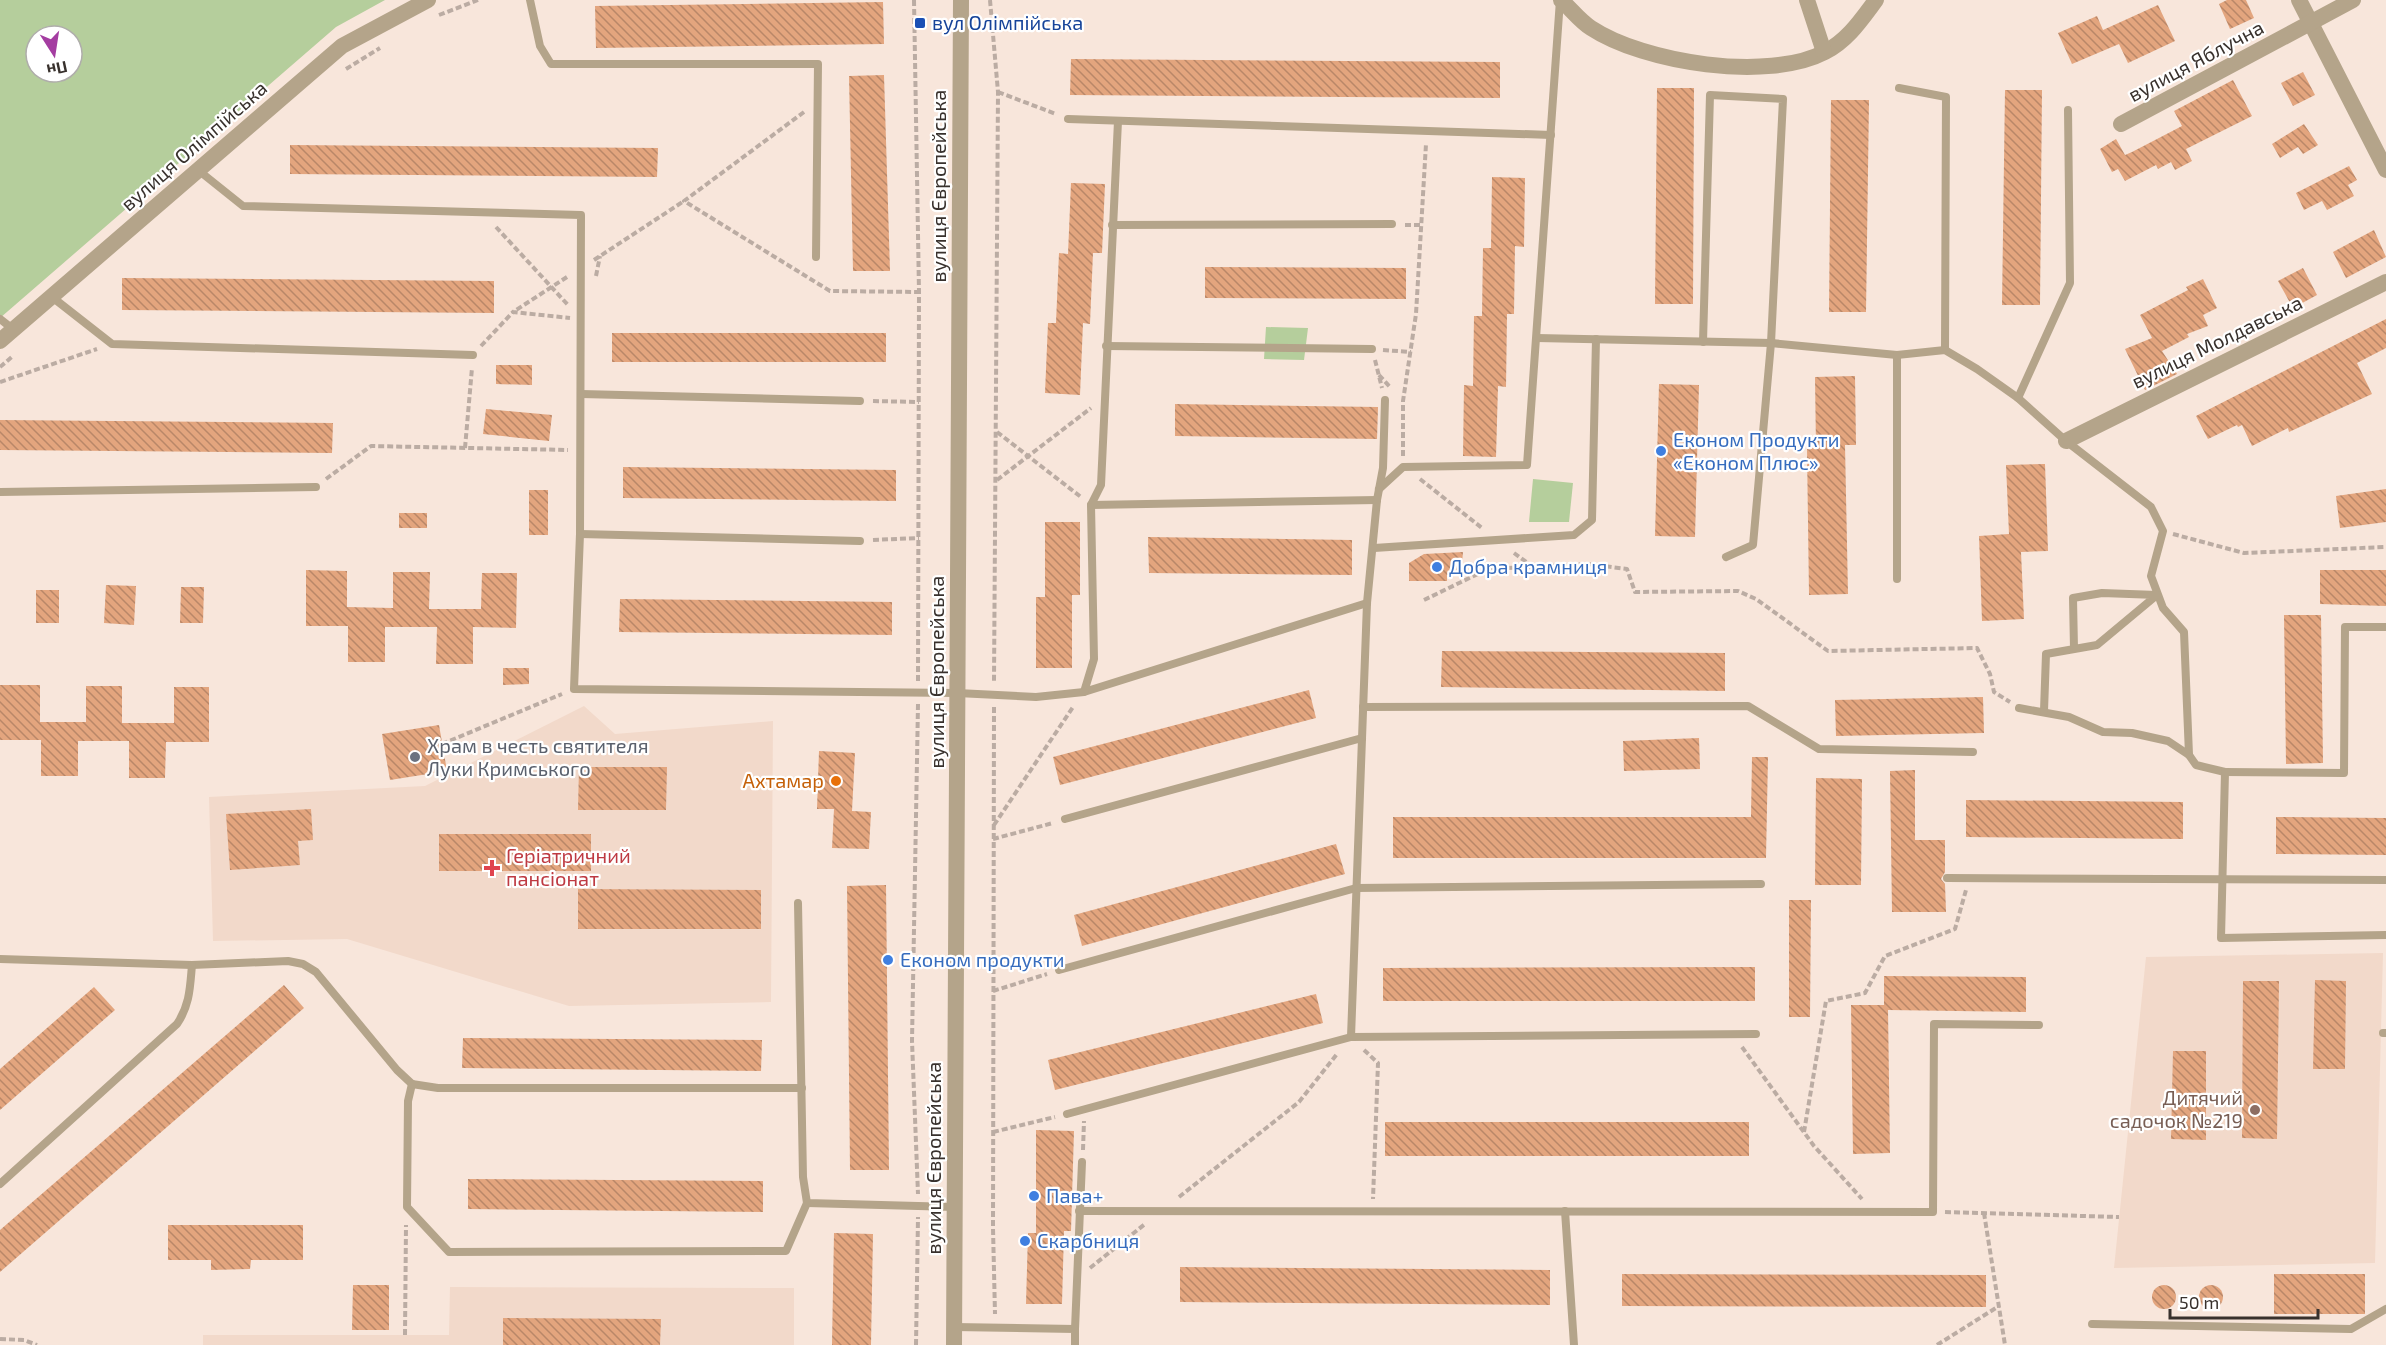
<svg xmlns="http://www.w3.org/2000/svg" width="2386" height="1345" viewBox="0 0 2386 1345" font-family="'Exo 2',sans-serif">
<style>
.built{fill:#f2d9ca}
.green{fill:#b5ce9c;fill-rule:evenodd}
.building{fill:url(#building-back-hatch)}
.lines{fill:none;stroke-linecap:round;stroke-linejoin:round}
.path{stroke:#bbaca3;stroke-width:4;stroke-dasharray:6 3;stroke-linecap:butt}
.service{stroke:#b4a48a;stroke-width:8}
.minor{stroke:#b4a48a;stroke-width:16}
.transit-dot{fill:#1a4fb4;stroke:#fff;stroke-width:2}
.shop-dot{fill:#3f7fe0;stroke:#fff;stroke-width:2}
.worship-dot{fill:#6b7280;stroke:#fff;stroke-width:2}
.food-dot{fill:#e8710a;stroke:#fff;stroke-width:2}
.health-dot{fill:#e0444e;stroke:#fff;stroke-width:2}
.education-dot{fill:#8d6e63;stroke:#fff;stroke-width:2}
.labels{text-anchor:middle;stroke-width:4.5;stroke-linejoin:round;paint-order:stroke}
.transit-label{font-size:20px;fill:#164399;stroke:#fff;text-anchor:start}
.street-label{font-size:20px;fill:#38312d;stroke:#fff}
.shop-label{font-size:20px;fill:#366cbe;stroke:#fff;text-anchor:start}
.worship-label{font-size:20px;fill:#5b616d;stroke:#fff;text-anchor:start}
.food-label{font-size:20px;fill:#c56008;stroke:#fff;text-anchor:end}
.health-label{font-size:20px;fill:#be3a42;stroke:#fff;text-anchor:start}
.education-label{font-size:20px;fill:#785e54;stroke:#fff;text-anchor:end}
</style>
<defs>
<pattern id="building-back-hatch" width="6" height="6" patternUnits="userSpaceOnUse" patternTransform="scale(1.5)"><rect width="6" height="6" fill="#e3a57e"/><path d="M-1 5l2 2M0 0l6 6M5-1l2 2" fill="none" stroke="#b98768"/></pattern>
</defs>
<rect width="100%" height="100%" fill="#f8e6db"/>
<g class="built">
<path d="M 584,706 L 615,734 L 773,721 L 771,1002 L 569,1006 L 347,939 L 213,941 L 209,797 L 425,786 Z"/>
<path d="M 2383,953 L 2375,1263 L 2114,1268 L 2146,957 Z"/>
<path d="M 450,1287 L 794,1288 L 794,1345 L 203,1345 L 203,1335 L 449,1335 Z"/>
</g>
<g class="green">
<path d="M 0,0 L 385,0 L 336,27 L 0,318 ZM 36,36 L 72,36 L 72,72 L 36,72 Z"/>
<path d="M 1266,327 L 1308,328 L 1304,360 L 1264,359 Z"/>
<path d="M 1533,479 L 1573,483 L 1569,522 L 1529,522 Z"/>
</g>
<g class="building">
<path d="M 2227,0 L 2246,0 L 2254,18 L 2230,29 L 2219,4 Z"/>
<path d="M 883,2 L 884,44 L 596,48 L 595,6 Z"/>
<path d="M 2158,5 L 2175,41 L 2128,63 L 2119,44 L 2072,64 L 2058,33 L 2097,16 L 2103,30 Z"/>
<path d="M 1071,59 L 1500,62 L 1500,98 L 1070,95 Z"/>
<path d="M 2303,72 L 2315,95 L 2293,106 L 2281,83 Z"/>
<path d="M 884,75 L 890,271 L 853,271 L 849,76 Z"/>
<path d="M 2233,80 L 2252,116 L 2186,149 L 2192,161 L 2175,170 L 2171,162 L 2158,169 L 2156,165 L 2125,181 L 2118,169 L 2112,172 L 2100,149 L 2116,139 L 2125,155 L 2132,152 L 2182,126 L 2174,111 Z"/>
<path d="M 1657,88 L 1694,88 L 1693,304 L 1655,304 Z"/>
<path d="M 2005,90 L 2042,90 L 2040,305 L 2002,305 Z"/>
<path d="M 1831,100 L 1869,100 L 1866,312 L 1829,312 Z"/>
<path d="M 2304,124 L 2318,145 L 2303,154 L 2298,147 L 2280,158 L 2272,144 Z"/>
<path d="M 290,145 L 658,148 L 657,177 L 290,174 Z"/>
<path d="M 2349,166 L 2357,180 L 2348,185 L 2354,196 L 2327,210 L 2322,201 L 2304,210 L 2296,193 Z"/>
<path d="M 1492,177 L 1525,178 L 1524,247 L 1515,246 L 1514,314 L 1507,314 L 1506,387 L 1498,386 L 1496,457 L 1463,456 L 1464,385 L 1473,386 L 1474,316 L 1482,316 L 1483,248 L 1491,248 Z"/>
<path d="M 1071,183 L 1105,184 L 1102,253 L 1093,253 L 1090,324 L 1083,323 L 1080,395 L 1045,393 L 1048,323 L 1056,323 L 1059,253 L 1068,254 Z"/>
<path d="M 2374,230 L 2386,257 L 2346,278 L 2333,252 Z"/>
<path d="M 1205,267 L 1406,268 L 1406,299 L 1205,298 Z"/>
<path d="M 2303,268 L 2317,295 L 2293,308 L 2278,281 Z"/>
<path d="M 122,278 L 494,281 L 494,313 L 122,310 Z"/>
<path d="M 2203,279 L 2217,308 L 2203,315 L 2208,326 L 2187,334 L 2189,337 L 2162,351 L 2177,374 L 2145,390 L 2125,349 L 2152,338 L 2140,315 L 2188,290 L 2186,287 Z"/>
<path d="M 2386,319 L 2386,348 L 2357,363 L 2372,394 L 2289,432 L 2288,428 L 2252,446 L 2242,425 L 2238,427 L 2237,425 L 2208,439 L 2196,416 Z"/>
<rect x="612" y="333" width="274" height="29"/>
<path d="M 496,365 L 532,365 L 532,385 L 496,384 Z"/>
<path d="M 1855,376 L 1856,445 L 1845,445 L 1848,594 L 1809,595 L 1807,448 L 1816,448 L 1815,377 Z"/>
<path d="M 1659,384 L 1699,385 L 1695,537 L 1655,536 Z"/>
<path d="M 1175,404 L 1378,407 L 1377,439 L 1175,436 Z"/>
<path d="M 486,409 L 552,415 L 549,441 L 483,434 Z"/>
<path d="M 0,420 L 333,423 L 332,453 L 0,450 Z"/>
<path d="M 2045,464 L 2048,551 L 2021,552 L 2024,619 L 1982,621 L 1979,536 L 2009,534 L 2006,465 Z"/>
<path d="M 623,467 L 896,470 L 896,501 L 623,498 Z"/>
<path d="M 2386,489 L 2386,522 L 2340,528 L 2336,496 Z"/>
<rect x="529" y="490" width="19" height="45"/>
<rect x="399" y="513" width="28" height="15"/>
<path d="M 1045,522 L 1080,522 L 1080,595 L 1072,595 L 1072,668 L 1036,668 L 1036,597 L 1045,597 Z"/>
<path d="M 1148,537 L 1352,540 L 1352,575 L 1149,573 Z"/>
<path d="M 1463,552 L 1461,575 L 1447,575 L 1447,581 L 1409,581 L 1409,563 L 1424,554 Z"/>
<path d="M 306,570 L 347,571 L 347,607 L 393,608 L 393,572 L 430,572 L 429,609 L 481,609 L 482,573 L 517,573 L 516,628 L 473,627 L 473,664 L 436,664 L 437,627 L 385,627 L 385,662 L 348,662 L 348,626 L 306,626 Z"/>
<path d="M 2320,570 L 2386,570 L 2386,606 L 2320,604 Z"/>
<path d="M 106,585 L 136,586 L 134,625 L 104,623 Z"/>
<path d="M 181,587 L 204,587 L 203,623 L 180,623 Z"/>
<rect x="36" y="590" width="23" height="33"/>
<path d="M 620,599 L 892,602 L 892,635 L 619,632 Z"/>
<path d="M 2284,615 L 2321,615 L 2323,763 L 2286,764 Z"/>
<path d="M 1442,651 L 1725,653 L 1725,691 L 1441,687 Z"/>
<path d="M 503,668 L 529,668 L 529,684 L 503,685 Z"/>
<path d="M 0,685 L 40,685 L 40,722 L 86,722 L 86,686 L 122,686 L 122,723 L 174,723 L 174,687 L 209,687 L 209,742 L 166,742 L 165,778 L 129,778 L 129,741 L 78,741 L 78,776 L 41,776 L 41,740 L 0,740 Z"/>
<path d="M 1309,690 L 1316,718 L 1060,785 L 1053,757 Z"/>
<path d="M 1983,697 L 1984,733 L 1836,736 L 1835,700 Z"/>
<path d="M 439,725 L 447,771 L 390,780 L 382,734 Z"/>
<path d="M 1699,738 L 1700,769 L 1624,771 L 1623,741 Z"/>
<path d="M 819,751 L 855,753 L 852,811 L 871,812 L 869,849 L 832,848 L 834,809 L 817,809 Z"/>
<path d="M 1752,757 L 1768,757 L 1766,858 L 1393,858 L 1393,817 L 1751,817 Z"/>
<path d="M 579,767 L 667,767 L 666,810 L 578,810 Z"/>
<path d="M 1915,770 L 1915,840 L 1945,840 L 1945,872 L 1941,879 L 1945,884 L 1946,912 L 1892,912 L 1890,771 Z"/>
<path d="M 1816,778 L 1862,779 L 1861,885 L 1815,885 Z"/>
<path d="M 1966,800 L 2183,802 L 2183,839 L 1966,837 Z"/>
<path d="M 311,809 L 313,840 L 298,841 L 300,865 L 230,870 L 226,814 Z"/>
<path d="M 2276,817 L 2386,818 L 2386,855 L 2276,854 Z"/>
<rect x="439" y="834" width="152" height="37"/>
<path d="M 1336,844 L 1345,874 L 1082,946 L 1074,915 Z"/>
<path d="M 886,885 L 889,1170 L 850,1170 L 847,886 Z"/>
<path d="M 578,889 L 761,890 L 761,929 L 578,929 Z"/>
<path d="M 1789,900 L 1811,900 L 1810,1017 L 1789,1017 Z"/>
<path d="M 1755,967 L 1755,1001 L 1383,1001 L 1383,968 Z"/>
<path d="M 1884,976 L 2026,977 L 2026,1012 L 1888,1010 L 1890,1153 L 1853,1154 L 1851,1005 L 1884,1005 Z"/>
<path d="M 2315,980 L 2346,981 L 2345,1069 L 2313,1069 Z"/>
<path d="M 2243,981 L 2279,981 L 2277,1139 L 2242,1138 Z"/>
<path d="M 284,985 L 304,1008 L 0,1272 L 0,1230 Z"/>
<path d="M 94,987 L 115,1010 L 0,1110 L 0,1069 Z"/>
<path d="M 1316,994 L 1323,1023 L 1055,1090 L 1048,1060 Z"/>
<path d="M 463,1038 L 762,1040 L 761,1071 L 462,1068 Z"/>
<path d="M 2173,1051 L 2206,1051 L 2206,1140 L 2171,1139 Z"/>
<rect x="1385" y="1122" width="364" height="34"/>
<path d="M 1036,1130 L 1074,1131 L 1071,1231 L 1064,1231 L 1062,1304 L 1026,1304 L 1028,1233 L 1036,1233 Z"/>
<path d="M 468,1179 L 763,1181 L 763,1212 L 468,1209 Z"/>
<path d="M 168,1225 L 303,1225 L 303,1260 L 251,1260 L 250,1269 L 211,1270 L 211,1260 L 168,1260 Z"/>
<path d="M 834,1233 L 873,1234 L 871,1345 L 832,1345 Z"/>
<path d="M 1180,1267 L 1550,1270 L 1550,1305 L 1180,1302 Z"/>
<path d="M 1622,1274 L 1986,1275 L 1986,1307 L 1622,1306 Z"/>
<rect x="2274" y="1274" width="91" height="40"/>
<circle cx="2211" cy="1297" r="12"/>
<circle cx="2164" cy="1297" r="12"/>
<path d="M 353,1285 L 389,1285 L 389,1330 L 352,1330 Z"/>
<path d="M 503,1318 L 661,1319 L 660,1345 L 503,1345 Z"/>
</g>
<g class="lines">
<g class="path">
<path d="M 914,0 L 919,292 L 918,681"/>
<path d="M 990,0 L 998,92 L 994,681"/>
<path d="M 439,15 L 478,0"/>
<path d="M 346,69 L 380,48"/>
<path d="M 998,92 L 1056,114"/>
<path d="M 804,112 L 684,201 L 830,291 L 919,292"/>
<path d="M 1405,225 L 1420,225"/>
<path d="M 496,227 L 568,305"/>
<path d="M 594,260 L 684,201"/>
<path d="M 596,276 L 600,256"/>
<path d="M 567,277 L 513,312 L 570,318"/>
<path d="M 481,346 L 513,312"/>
<path d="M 1383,350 L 1411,352"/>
<path d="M 1375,360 L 1382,388"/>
<path d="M 0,367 L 13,356"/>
<path d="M 1379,375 L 1390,387"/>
<path d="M 0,382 L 97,349"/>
<path d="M 873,401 L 919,402"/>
<path d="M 997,432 L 1081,497"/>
<path d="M 465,448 L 472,368"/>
<path d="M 1403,456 L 1403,401 L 1416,314 L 1426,144"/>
<path d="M 326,479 L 371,446 L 568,450"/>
<path d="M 1420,479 L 1482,528"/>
<path d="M 997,480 L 1091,408"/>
<path d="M 2173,534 L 2244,553 L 2386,547"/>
<path d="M 873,540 L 919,538"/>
<path d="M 1514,553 L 1532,566"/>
<path d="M 1424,600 L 1488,569 L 1587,564 L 1627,569 L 1635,592 L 1738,591 L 1756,599 L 1828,651 L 1977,648 L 1990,674 L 1994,692 L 2010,702"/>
<path d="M 918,704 L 912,1041 L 918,1194"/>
<path d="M 994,707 L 993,1228 L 995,1314"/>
<path d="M 442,744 L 562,694"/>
<path d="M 994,825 L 1073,707"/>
<path d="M 993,839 L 1053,823"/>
<path d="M 993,991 L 1047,974"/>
<path d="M 1742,1047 L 1814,1146 L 1862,1199"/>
<path d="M 1364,1050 L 1378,1063 L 1373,1199"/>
<path d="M 993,1132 L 1055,1117"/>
<path d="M 1804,1132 L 1826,1001 L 1865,993 L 1885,956 L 1955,929 L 1966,890"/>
<path d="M 1083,1150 L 1084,1121"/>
<path d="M 1179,1197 L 1299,1102 L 1337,1054"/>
<path d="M 1945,1212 L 2119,1217"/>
<path d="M 1984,1213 L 2005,1345"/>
<path d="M 1090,1268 L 1145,1224"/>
<path d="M 405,1335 L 406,1225"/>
<path d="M 0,1339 L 24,1340 L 37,1345"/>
<path d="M 916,1345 L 918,1217"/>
<path d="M 1937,1345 L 1999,1306"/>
</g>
<g class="service">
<path d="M 530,0 L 540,46 L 551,64 L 818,64 L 816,257"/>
<path d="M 1899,88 L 1946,97 L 1945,350"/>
<path d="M 1068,119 L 1551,135"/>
<path d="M 198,170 L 243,206 L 581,215 L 580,534 L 574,689 L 957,693 L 1036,697 L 1084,692 L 1367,603"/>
<path d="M 1112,225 L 1392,224"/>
<path d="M 52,297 L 112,344 L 473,355"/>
<path d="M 0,319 L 14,330"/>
<path d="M 1537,338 L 1771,343 L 1897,355 L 1945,350 L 1977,369 L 2018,398 L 2066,441 L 2151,507 L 2163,531 L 2151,576 L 2163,608 L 2184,632 L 2189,755 L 2196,765 L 2225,772 L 2221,938 L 2386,935"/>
<path d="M 1703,342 L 1710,95 L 1783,99 L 1771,343 L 1753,545 L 1726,557"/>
<path d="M 1106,346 L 1372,349"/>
<path d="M 1897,355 L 1897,579"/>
<path d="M 581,394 L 860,401"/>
<path d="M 2018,398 L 2070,283 L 2068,110"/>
<path d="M 1379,489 L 1403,467 L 1527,465 L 1560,0"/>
<path d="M 0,492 L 316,487"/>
<path d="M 1091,505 L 1377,500"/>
<path d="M 580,534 L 860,541"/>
<path d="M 1374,548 L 1574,535 L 1592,520 L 1596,339"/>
<path d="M 1084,692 L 1094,659 L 1091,505 L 1101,485 L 1118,121"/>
<path d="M 1363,707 L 1748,706 L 1819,749 L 1973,752"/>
<path d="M 2019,708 L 2069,717 L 2103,732 L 2132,733 L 2168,741 L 2189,755"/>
<path d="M 2044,711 L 2046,654 L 2097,645 L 2157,595 L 2102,593 L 2073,598 L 2074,649"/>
<path d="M 2225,772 L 2344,773 L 2345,627 L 2386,627"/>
<path d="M 1065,819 L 1362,738"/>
<path d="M 1947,878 L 2386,880"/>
<path d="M 798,903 L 803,1177 L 807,1203 L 955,1207"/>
<path d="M 0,959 L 192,965 L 288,961 L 303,964 L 316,972 L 397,1070 L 412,1084 L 438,1088 L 802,1088"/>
<path d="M 1059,970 L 1356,888 L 1761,884"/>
<path d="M 2383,1033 L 2386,1033"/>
<path d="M 1351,1037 L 1367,603 L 1377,500 L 1383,468 L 1385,400"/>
<path d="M 412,1084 L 408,1101 L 407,1207 L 449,1252 L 786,1251 L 807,1203"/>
<path d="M 1067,1114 L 1351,1037 L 1756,1034"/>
<path d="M 0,1184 L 177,1024 C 190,1005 190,987 192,965"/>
<path d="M 1079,1211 L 1933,1212 L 1934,1024 L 2039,1025"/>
<path d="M 1565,1211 L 1574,1345"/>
<path d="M 2092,1324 L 2351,1329 L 2386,1309"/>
<path d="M 954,1327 L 1075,1329 L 1075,1345"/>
<path d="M 1075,1329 L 1082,1162"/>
</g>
<g class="minor">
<path d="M 1561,0 C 1571,9 1580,21 1591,28 C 1644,63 1768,82 1825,52 C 1848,40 1861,20 1876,0"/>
<path d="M 1807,0 L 1824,52"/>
<path d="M 2299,0 L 2386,170"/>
<path d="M 2121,124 L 2353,0"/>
<path d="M 0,341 L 342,46 L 428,0"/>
<path d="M 2066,441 L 2386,282"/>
<path d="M 954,1345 L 961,0"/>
</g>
</g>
<rect class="transit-dot" x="914" y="17" width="12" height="12" rx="3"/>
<g class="shop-dot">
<circle cx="1661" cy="451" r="6"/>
<circle cx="1437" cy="567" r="6"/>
<circle cx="888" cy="960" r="6"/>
<circle cx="1034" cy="1196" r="6"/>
<circle cx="1025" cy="1241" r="6"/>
</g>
<circle class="worship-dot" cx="415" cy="757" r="6"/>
<circle class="food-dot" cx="836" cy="781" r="6"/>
<path class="health-dot" d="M489 859h6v6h6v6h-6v6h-6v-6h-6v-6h6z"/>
<circle class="education-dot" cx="2255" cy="1110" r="6"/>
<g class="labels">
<g class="transit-label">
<text x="932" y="30">вул Олімпійська</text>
</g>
<g class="street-label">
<text transform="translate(2196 61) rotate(-28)" y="7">вулиця Яблучна</text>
<text transform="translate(194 146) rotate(-41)" y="7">вулиця Олімпійська</text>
<text transform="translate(939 186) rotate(-90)" y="7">вулиця Європейська</text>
<text transform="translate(2217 342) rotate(-26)" y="7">вулиця Молдавська</text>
<text transform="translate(937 672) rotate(-90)" y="7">вулиця Європейська</text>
<text transform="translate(934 1158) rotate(-90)" y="7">вулиця Європейська</text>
</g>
<g class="shop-label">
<text x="1673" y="447">Економ Продукти<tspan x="1673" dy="23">«Економ Плюс»</tspan></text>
<text x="1449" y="574">Добра крамниця</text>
<text x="900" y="967">Економ продукти</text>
<text x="1046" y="1203">Пава+</text>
<text x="1037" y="1248">Скарбниця</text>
</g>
<g class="worship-label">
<text x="427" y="753">Храм в честь святителя<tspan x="427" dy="23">Луки Кримського</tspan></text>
</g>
<g class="food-label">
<text x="824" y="788">Ахтамар</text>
</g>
<g class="health-label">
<text x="506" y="863">Геріатричний<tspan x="506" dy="23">пансіонат</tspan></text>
</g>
<g class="education-label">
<text x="2243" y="1105">Дитячий<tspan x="2243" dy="23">садочок №219</tspan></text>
</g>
</g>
<g transform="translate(54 54) rotate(168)"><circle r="28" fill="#ffffff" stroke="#afadab" stroke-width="1.5"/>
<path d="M0-4.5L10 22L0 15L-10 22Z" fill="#a43da1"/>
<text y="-9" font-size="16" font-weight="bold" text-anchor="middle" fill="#38312d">Пн</text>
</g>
<path d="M2170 1309v9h148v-9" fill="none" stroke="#38312d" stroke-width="3"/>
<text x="2179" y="1309" font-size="18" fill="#38312d" stroke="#ffffff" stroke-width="4.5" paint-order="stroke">50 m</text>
</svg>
